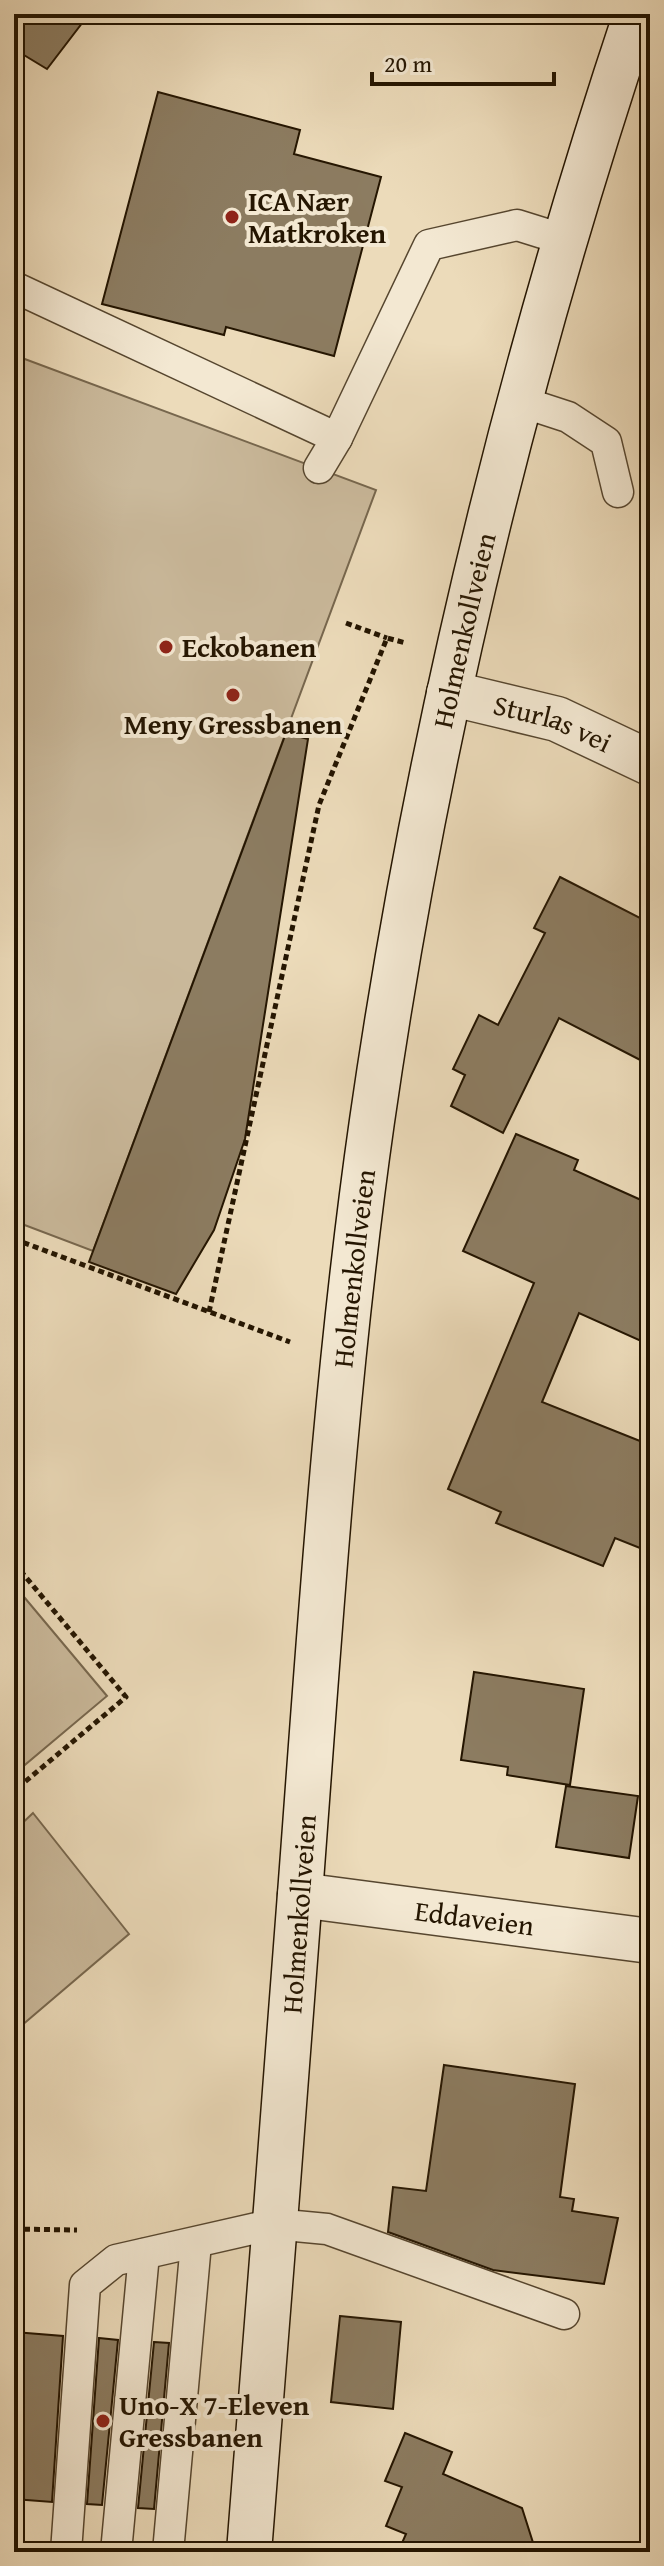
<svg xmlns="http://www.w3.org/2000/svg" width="664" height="2566" viewBox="0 0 664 2566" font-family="'Gentium Book Plus',serif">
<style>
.green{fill:#cab99b;stroke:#77674e;stroke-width:2}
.building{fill:#8c7c61;stroke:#241501;stroke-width:2}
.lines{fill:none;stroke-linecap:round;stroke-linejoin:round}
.service-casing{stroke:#56462f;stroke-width:33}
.minor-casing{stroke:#56462f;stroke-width:47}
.secondary-casing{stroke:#241501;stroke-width:47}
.path{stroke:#241501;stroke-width:5;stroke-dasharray:6 4;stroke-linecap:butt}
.service{stroke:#f3e8d2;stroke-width:30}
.minor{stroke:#f3e8d2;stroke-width:44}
.secondary{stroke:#f3e8d2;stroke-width:44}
.poi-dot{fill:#8f2418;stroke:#f3e8d2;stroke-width:3}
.labels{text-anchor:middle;stroke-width:8;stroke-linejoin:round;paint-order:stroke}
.poi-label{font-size:28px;font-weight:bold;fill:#241501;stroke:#f3e8d2;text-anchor:start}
.street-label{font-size:28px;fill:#241501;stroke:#f3e8d2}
</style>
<rect width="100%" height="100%" fill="#ecdbba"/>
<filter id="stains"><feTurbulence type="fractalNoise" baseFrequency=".0025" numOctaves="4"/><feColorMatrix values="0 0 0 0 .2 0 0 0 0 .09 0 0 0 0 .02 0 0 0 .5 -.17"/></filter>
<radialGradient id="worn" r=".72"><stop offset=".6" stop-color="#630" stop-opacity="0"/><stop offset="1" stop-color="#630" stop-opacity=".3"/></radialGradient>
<g class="green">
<path d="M 14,355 L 376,490 L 93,1251 L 14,1221 Z"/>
<path d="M 14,1585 L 107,1696 L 14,1774 Z"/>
<path d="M 33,1813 L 129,1934 L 14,2032 L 14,1831 Z"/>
</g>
<g class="building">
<path d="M 14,14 L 89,14 L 47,69 L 14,49 Z"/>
<path d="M 158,92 L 300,130 L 294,154 L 381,177 L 334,356 L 226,327 L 224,335 L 102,304 Z"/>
<path d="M 286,733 L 308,739 L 245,1139 L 214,1230 L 176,1294 L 89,1262 Z"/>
<path d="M 560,877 L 650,923 L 650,1065 L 559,1018 L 503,1133 L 451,1106 L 465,1075 L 453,1069 L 479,1015 L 498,1025 L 545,933 L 534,928 Z"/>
<path d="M 516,1134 L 578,1160 L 574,1170 L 650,1204 L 650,1345 L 579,1313 L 542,1402 L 650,1445 L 650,1552 L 615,1538 L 603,1566 L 496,1523 L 501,1512 L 448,1489 L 534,1283 L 463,1251 Z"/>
<path d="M 474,1672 L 584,1689 L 570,1785 L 507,1775 L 508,1767 L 461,1760 Z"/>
<path d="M 566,1786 L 638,1796 L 629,1858 L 556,1847 Z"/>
<path d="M 444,2065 L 575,2084 L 560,2197 L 574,2199 L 572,2211 L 618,2218 L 604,2284 L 493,2270 L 388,2232 L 393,2187 L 426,2191 Z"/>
<path d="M 340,2316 L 401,2322 L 393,2409 L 331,2402 Z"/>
<path d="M 14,2332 L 63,2336 L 52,2502 L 14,2499 Z"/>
<path d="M 99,2338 L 118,2340 L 102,2505 L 87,2504 Z"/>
<path d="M 154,2342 L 169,2343 L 154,2509 L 138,2508 Z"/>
<path d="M 405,2433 L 452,2452 L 443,2474 L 522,2508 L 536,2552 L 398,2552 L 406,2534 L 386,2526 L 402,2487 L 385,2481 Z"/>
</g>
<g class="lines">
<defs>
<g id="service">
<path d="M 14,287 L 337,438 L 429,245 L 517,225 L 565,240"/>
<path d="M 519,401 L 568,417 L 606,442 L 618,492"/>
<path d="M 319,468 L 337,438"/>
<path d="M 66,2552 L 85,2285 L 116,2260 L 274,2224 L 327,2229 L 564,2314"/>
<path d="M 116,2552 L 144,2254"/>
<path d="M 168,2552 L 196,2243"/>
</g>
<g id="minor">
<path id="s1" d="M 449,693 L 557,719 L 650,763"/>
<path id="s2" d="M 300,1895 L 650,1941"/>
</g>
<g id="secondary">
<path id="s3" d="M 249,2552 C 266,2328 285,2105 301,1881 C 320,1627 336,1373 372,1121 C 426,745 516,374 636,14"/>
</g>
</defs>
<use href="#service" class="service-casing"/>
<use href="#minor" class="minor-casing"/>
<use href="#secondary" class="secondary-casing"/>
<g class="path">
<path d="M 346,623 L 387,638"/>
<path d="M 14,1239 L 290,1342"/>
<path d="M 209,1312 L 319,805 L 387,638 L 406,643"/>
<path d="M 14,1563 L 126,1697 L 14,1791"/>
<path d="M 14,2229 L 77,2230"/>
</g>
<use href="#service" class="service"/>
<use href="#minor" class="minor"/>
<use href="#secondary" class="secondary"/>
</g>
<g class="poi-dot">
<circle cx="232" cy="217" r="8"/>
<circle cx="166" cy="647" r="8"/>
<circle cx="233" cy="695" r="8"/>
<circle cx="103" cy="2421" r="8"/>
</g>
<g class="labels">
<g class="poi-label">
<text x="248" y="211">ICA Nær<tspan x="248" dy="32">Matkroken</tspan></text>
<text x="182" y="657">Eckobanen</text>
<text x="233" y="734" text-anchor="middle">Meny Gressbanen</text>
<text x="119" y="2415">Uno-X 7-Eleven<tspan x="119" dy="32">Gressbanen</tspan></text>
</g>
<g class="street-label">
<text dy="10" stroke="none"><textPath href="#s3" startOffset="1936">Holmenkollveien</textPath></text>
<text dy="10" stroke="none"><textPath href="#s1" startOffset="108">Sturlas vei</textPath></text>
<text dy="10" stroke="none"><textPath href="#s3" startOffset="1288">Holmenkollveien</textPath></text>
<text dy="10" stroke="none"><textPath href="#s3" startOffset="640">Holmenkollveien</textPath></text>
<text dy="10" stroke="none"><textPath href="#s2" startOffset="176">Eddaveien</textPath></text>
</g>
</g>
<rect width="664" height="2566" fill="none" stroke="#ecdbba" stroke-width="48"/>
<rect x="16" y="16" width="632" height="2534" fill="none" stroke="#241501" stroke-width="4"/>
<rect x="24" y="24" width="616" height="2518" fill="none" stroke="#241501" stroke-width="2"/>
<path d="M372 72v12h182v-12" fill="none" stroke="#241501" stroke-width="4"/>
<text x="384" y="72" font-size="24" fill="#241501" stroke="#f3e8d2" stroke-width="6" paint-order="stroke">20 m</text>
<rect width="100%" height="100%" filter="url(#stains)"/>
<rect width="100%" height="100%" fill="url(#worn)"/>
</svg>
